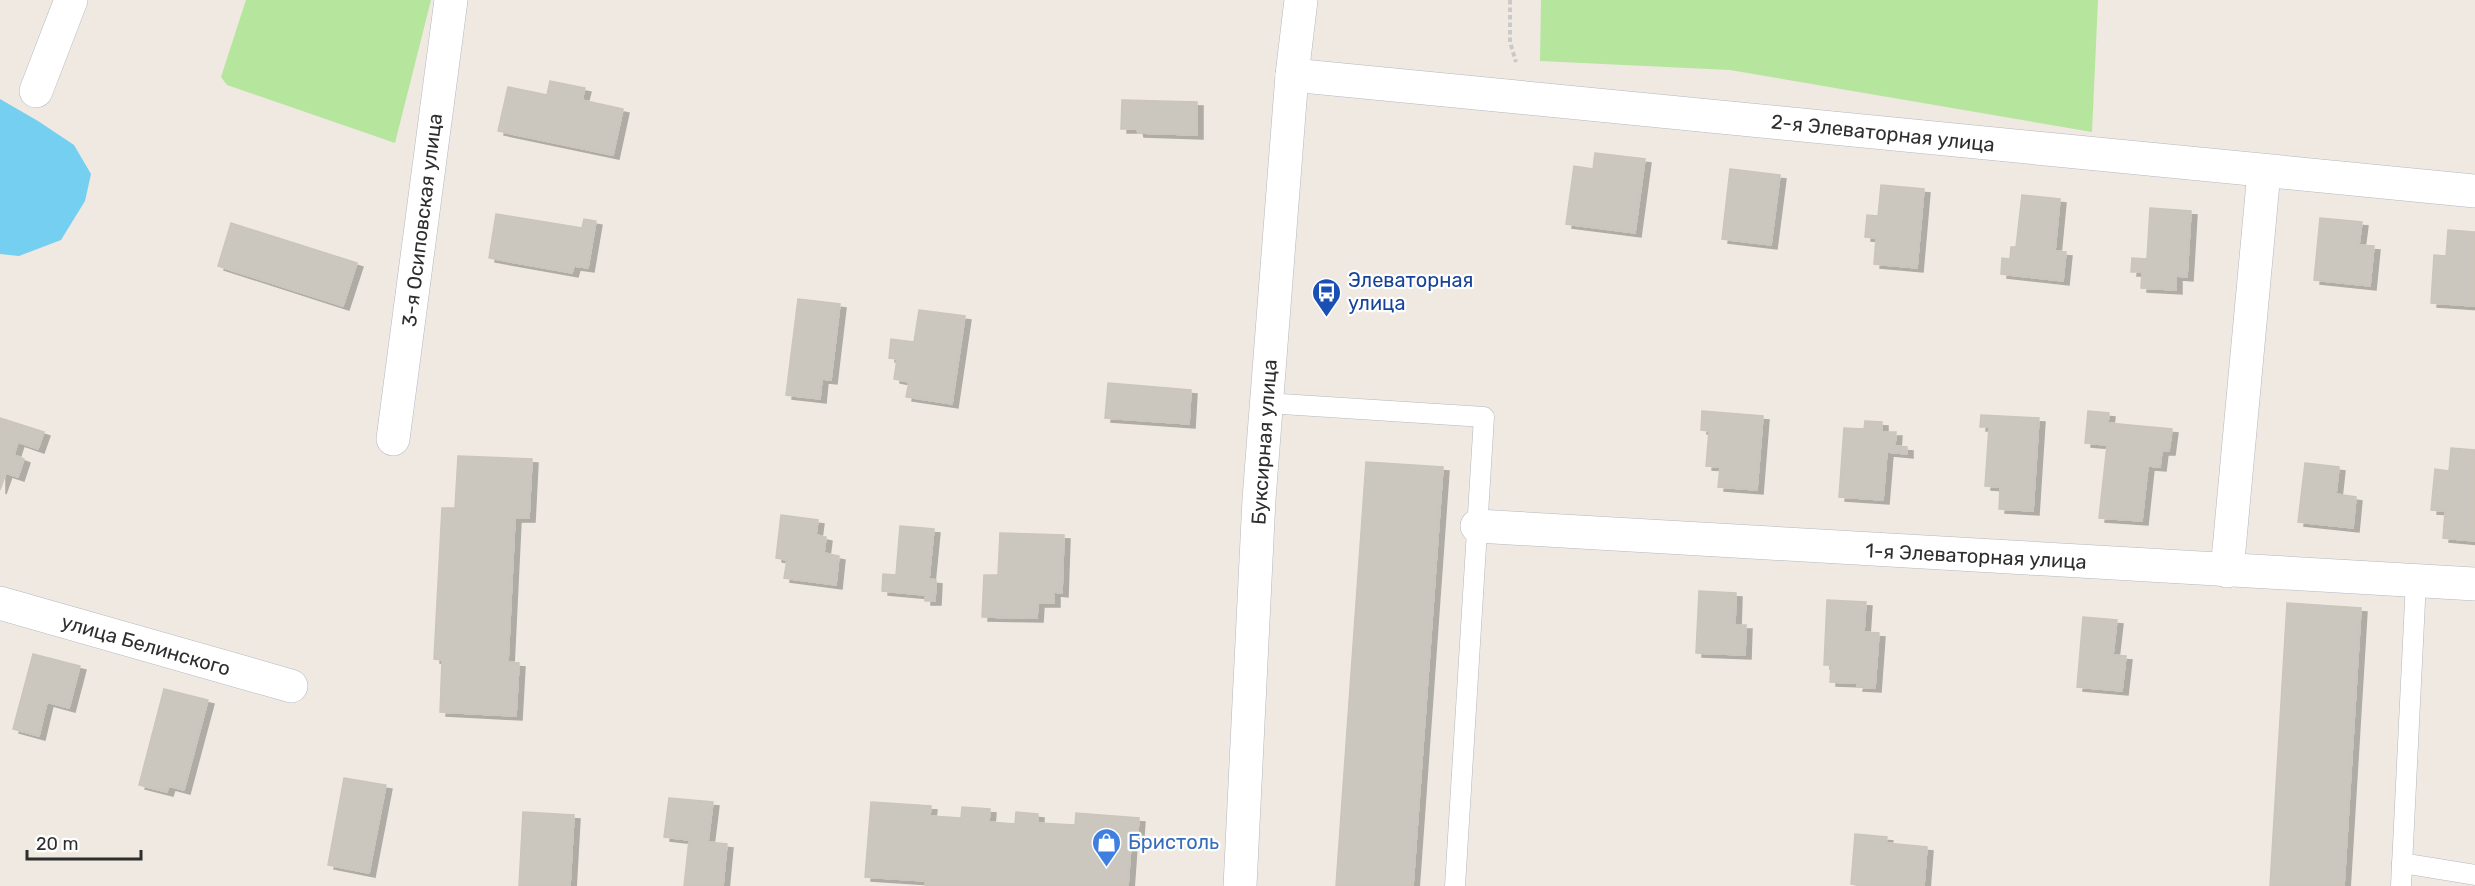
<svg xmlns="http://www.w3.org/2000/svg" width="2475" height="886" viewBox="0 0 2475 886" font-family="Rubik,sans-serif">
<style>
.green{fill:#b6e59e}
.water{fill:#75cff0}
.building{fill:#cbc7bf;stroke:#cbc5ba;stroke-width:1.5;filter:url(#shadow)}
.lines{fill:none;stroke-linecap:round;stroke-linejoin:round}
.service-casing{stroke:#b4b7c1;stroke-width:21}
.minor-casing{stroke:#b4b7c1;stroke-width:34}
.path{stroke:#c9c9c9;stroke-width:4;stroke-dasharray:4.5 3;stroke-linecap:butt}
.service{stroke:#fff;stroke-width:20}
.minor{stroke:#fff;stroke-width:33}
.labels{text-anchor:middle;stroke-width:4.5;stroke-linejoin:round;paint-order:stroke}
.street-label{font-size:20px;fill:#2e2e2e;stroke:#fff}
.transit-label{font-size:20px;fill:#164399;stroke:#fff;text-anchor:start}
.shop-label{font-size:20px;fill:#366cbe;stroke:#fff;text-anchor:start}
</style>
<defs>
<filter id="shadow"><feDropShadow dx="6" dy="4" stdDeviation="0" flood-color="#0004"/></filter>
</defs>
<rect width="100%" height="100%" fill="#efe9e1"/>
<g class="green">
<path d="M 246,0 L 431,0 L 395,143 L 227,85 L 221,77 Z"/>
<path d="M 1541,0 L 2098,0 L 2092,132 L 1730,70 L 1540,61 Z"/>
</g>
<path class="water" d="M 0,99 L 38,121 L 74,145 L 91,174 L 85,201 L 61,240 L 19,256 L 0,254 Z"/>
<g class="building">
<path d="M 550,81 L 585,88 L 582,100 L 623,109 L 613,155 L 498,131 L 508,87 L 547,95 Z"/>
<path d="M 1122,100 L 1197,102 L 1197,135 L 1138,133 L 1137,129 L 1121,129 Z"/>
<path d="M 1595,153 L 1645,159 L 1635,233 L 1566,224 L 1574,166 L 1593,169 Z"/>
<path d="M 1730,169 L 1780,175 L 1771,245 L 1722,239 Z"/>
<path d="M 1881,185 L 1924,189 L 1917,268 L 1874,264 L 1876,238 L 1865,237 L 1867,215 L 1878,216 Z"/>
<path d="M 2022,195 L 2060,199 L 2055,251 L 2066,252 L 2063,281 L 2001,274 L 2002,258 L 2010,259 L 2011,247 L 2016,247 Z"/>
<path d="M 2150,208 L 2191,211 L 2187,277 L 2176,276 L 2176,290 L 2141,288 L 2142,272 L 2131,272 L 2132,258 L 2147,259 Z"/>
<path d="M 496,214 L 582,228 L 584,219 L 596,221 L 588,268 L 574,266 L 572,273 L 489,258 Z"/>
<path d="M 2320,218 L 2362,222 L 2359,245 L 2374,246 L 2370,286 L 2314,280 Z"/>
<path d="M 231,223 L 357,263 L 343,306 L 218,266 Z"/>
<path d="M 2448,230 L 2475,232 L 2475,306 L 2431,303 L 2434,255 L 2446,256 Z"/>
<path d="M 798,299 L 840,304 L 831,380 L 822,379 L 820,399 L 786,395 Z"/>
<path d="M 919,310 L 965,316 L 952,404 L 906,397 L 909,382 L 894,379 L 897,359 L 889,358 L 891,339 L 914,342 Z"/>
<path d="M 1108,383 L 1191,390 L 1189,424 L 1105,418 Z"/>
<path d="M 1702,411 L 1763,416 L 1757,490 L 1718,487 L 1720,467 L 1706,466 L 1709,431 L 1701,430 Z"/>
<path d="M 2088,411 L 2109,413 L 2108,423 L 2172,429 L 2169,451 L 2162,451 L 2160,467 L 2148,466 L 2142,521 L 2099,518 L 2107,445 L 2085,443 Z"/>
<path d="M 1981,415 L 2039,418 L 2033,511 L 1999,509 L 2000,487 L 1985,486 L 1989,427 L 1980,427 Z"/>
<path d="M 0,418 L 44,432 L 38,449 L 18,442 L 14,455 L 24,459 L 18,477 L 6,473 L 0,490 Z"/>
<path d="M 1865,421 L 1882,422 L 1882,432 L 1896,432 L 1895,446 L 1907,447 L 1907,454 L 1887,452 L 1883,500 L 1839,497 L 1844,428 L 1864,429 Z"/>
<path d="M 2451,448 L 2475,450 L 2475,541 L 2443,538 L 2445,511 L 2431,510 L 2435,469 L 2449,471 Z"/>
<path d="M 458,456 L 532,459 L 529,518 L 515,518 L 508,662 L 519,663 L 516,716 L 440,712 L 442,660 L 434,659 L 442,508 L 455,508 Z"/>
<path d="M 1366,462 L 1443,467 L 1413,886 L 1336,886 Z"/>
<path d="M 2305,463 L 2339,467 L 2336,494 L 2356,497 L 2353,528 L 2298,522 Z"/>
<path d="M 781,515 L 818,520 L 816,535 L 826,537 L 824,553 L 839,556 L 836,585 L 784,578 L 787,560 L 776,558 Z"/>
<path d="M 900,526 L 934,529 L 929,579 L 936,580 L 935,601 L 925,601 L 925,595 L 882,591 L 883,574 L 896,575 Z"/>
<path d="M 1000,533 L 1064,535 L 1062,593 L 1054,592 L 1054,603 L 1038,603 L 1037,618 L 982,617 L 984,575 L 998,575 Z"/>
<path d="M 1699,591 L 1736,593 L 1735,625 L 1746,625 L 1745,655 L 1696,653 Z"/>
<path d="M 1827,600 L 1866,602 L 1864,632 L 1879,633 L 1875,688 L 1857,687 L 1858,683 L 1830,682 L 1831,665 L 1824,665 Z"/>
<path d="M 2287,603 L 2361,608 L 2344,886 L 2270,886 Z"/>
<path d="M 2083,617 L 2117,620 L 2113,655 L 2126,656 L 2122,691 L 2077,687 Z"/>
<path d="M 33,654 L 80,666 L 69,708 L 47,702 L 39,736 L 13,729 Z"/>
<path d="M 164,689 L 208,700 L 184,790 L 169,786 L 167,792 L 139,785 Z"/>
<path d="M 344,778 L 386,785 L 369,873 L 328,865 Z"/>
<path d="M 669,798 L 713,802 L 708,842 L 727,844 L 723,886 L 684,886 L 689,840 L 664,837 Z"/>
<path d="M 871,802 L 931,806 L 930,816 L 961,818 L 962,807 L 990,809 L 989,822 L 1015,824 L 1016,812 L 1038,814 L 1038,823 L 1075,825 L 1076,813 L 1139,818 L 1137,844 L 1131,844 L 1128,886 L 925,886 L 926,881 L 865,877 Z"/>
<path d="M 523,812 L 574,815 L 570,886 L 519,886 Z"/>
<path d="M 1855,834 L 1887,837 L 1886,843 L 1927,847 L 1924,886 L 1861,886 L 1851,884 Z"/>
</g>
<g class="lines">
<defs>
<g id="service">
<path d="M 1266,403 L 1484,417 L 1455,886"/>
<path d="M 2402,863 L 2475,875"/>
<path d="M 2401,886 L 2416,581"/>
</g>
<g id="minor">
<path d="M 1292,75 L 2475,191"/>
<path d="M 36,91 L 71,0"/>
<path d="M 393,439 L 451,0"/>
<path d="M 1477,526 L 2475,584"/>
<path d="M 2227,571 L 2264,172"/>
<path d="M 0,603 L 291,686"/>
<path d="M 1240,886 L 1259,499 L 1292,75 L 1301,0"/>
</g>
</defs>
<use href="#service" class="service-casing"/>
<use href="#minor" class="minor-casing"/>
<path class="path" d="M 1510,0 L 1510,42 L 1516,62"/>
<use href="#service" class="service"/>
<use href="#minor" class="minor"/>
</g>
<defs>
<symbol id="bus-pin" viewBox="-11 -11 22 30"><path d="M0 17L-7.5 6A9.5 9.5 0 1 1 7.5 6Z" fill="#1a4fb4" stroke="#fff"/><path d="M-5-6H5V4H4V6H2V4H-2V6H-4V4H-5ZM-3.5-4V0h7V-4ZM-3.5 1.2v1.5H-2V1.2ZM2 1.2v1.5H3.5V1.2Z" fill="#fff"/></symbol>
<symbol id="shop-pin" viewBox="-11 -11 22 30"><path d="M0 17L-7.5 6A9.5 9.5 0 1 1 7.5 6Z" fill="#3f7fe0" stroke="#fff"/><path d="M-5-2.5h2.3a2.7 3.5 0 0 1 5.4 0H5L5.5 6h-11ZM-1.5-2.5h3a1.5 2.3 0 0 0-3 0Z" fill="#fff"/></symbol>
</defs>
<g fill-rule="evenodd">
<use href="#bus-pin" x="1310" y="276" width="33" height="45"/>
<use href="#shop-pin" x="1090" y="826" width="33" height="45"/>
</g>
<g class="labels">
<g class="street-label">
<text transform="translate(1883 133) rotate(6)" y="7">2-я Элеваторная улица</text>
<text transform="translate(422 220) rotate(-83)" y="7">3-я Осиповская улица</text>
<text transform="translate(1264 442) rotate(-86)" y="7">Буксирная улица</text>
<text transform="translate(1976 556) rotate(3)" y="7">1-я Элеваторная улица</text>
<text transform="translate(146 645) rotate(16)" y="7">улица Белинского</text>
</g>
<g class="transit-label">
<text x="1348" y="287">Элеваторная<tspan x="1348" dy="23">улица</tspan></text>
</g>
<g class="shop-label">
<text x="1128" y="849">Бристоль</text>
</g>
</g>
<path d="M27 850v9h114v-9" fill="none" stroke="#2e2e2e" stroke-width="3"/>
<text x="36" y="850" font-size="18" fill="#2e2e2e" stroke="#ffffff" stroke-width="4.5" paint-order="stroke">20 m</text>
</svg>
